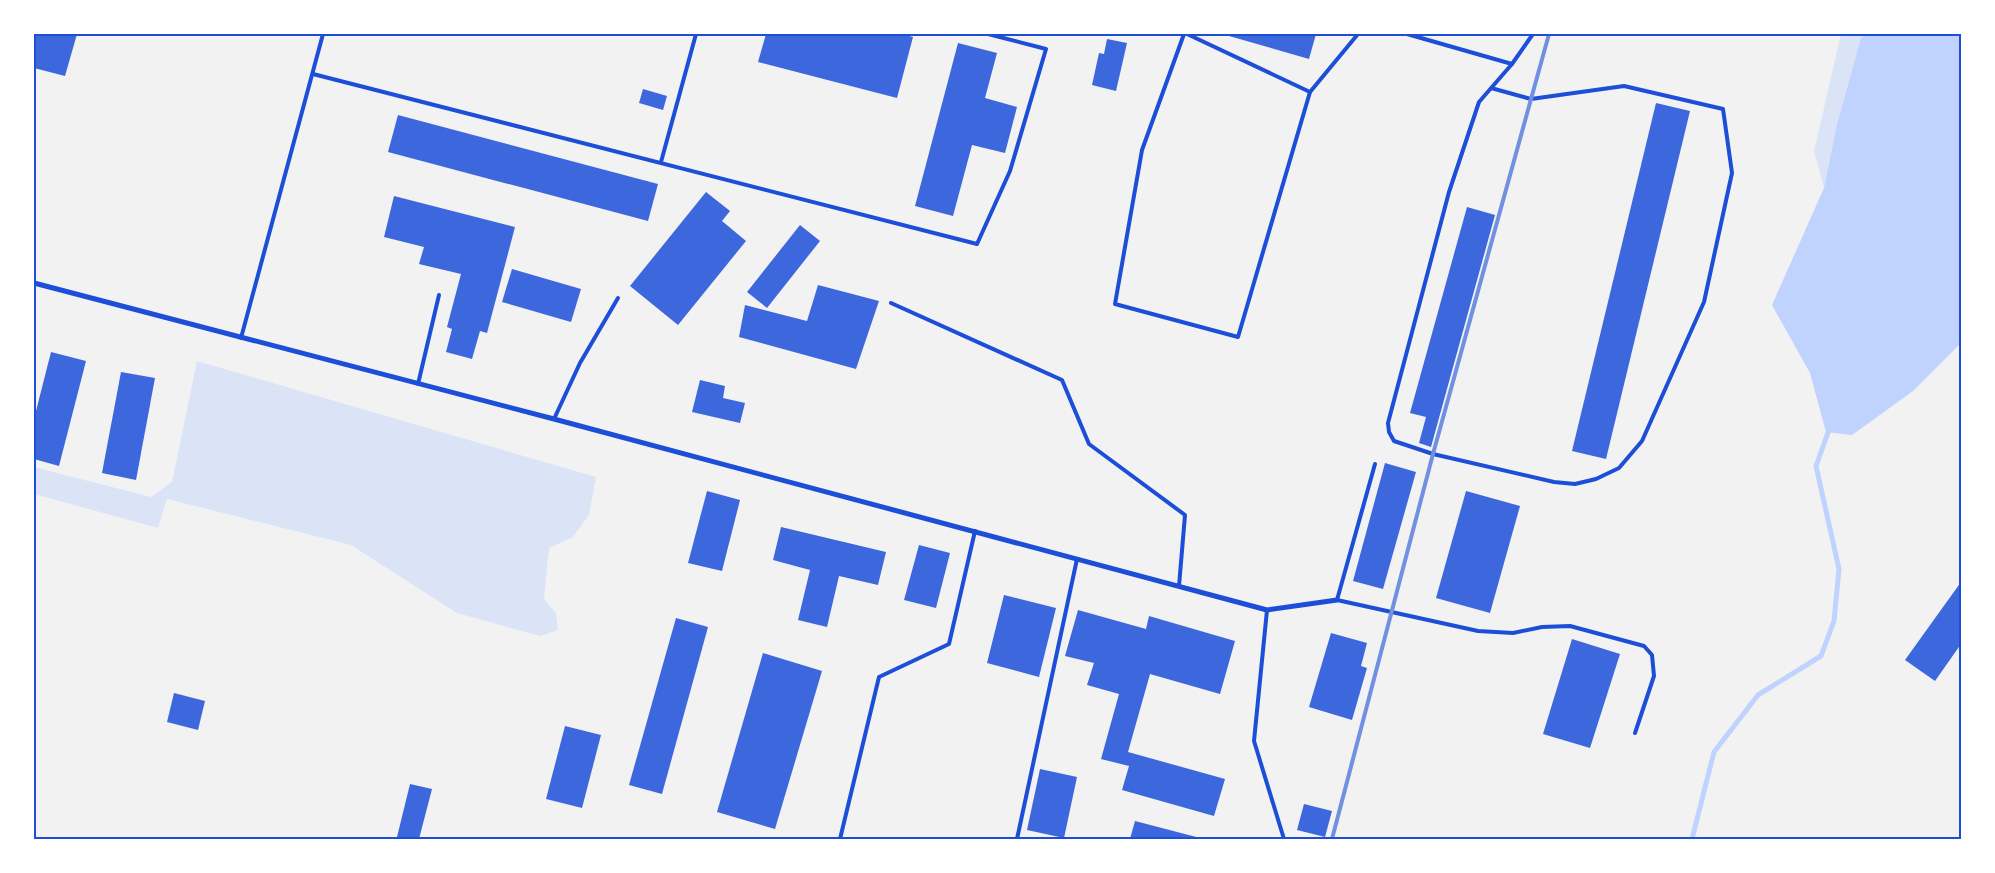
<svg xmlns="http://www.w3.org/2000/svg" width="1995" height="873" viewBox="0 0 1995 873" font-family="Spectral,serif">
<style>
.green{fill:#dbe4f7}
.water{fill:#bfd3fe}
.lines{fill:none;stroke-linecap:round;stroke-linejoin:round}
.stream{stroke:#bfd3fe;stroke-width:5}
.building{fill:#3d67dc}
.service{stroke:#1d4ed8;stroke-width:4}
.minor{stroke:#1d4ed8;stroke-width:5}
.rail{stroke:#7290e2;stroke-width:4}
.neatline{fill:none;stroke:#1d4ed8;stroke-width:2}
</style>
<rect width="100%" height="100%" fill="#f2f2f2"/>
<g class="green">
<path d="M 1841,34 L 1867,34 L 1861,38 L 1837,124 L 1824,188 L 1814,151 Z"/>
<path d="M 197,361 L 596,477 L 589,515 L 573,537 L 549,548 L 544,599 L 556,613 L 558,630 L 540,636 L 457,613 L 351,545 L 167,499 L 158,528 L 34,494 L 34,467 L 151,497 L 172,482 Z"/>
</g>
<path class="water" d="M 1867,34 L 1961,34 L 1961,343 L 1913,391 L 1852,435 L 1826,432 L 1810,373 L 1772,305 L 1824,188 L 1837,124 L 1861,38 Z"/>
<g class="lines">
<path class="stream" d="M 1692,839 L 1714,752 L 1758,695 L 1821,656 L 1834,621 L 1839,569 L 1816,466 L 1830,427"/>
</g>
<g class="building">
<path d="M 34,34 L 77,34 L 65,76 L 34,68 Z"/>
<path d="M 766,34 L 902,34 L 913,37 L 897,98 L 758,62 Z"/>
<path d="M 1222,34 L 1316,34 L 1309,59 Z"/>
<path d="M 1107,39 L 1127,43 L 1116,91 L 1092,85 L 1099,53 L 1104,54 Z"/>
<path d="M 958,43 L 997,53 L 985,98 L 1017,107 L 1005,153 L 972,145 L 953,216 L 915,206 Z"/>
<path d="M 643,89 L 667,96 L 663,110 L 639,103 Z"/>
<path d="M 1656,103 L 1690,111 L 1606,459 L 1572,451 Z"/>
<path d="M 398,115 L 658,184 L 648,221 L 388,152 Z"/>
<path d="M 706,192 L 730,211 L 722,221 L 746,241 L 678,325 L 630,286 Z"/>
<path d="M 394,196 L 515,227 L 487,333 L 480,331 L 472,359 L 446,352 L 452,329 L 447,327 L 461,274 L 419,264 L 424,247 L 384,237 Z"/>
<path d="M 1467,207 L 1495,215 L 1431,447 L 1419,443 L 1426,417 L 1410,413 Z"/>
<path d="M 800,225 L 820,241 L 767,308 L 747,292 Z"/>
<path d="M 512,269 L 581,289 L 571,322 L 502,302 Z"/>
<path d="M 818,285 L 879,301 L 856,369 L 739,337 L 745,305 L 807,321 Z"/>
<path d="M 51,352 L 86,361 L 59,466 L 34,459 L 34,419 Z"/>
<path d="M 121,372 L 155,378 L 136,480 L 102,473 Z"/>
<path d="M 700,380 L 725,386 L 723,398 L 745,403 L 740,423 L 692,412 Z"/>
<path d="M 1385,463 L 1416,472 L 1383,589 L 1353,581 Z"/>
<path d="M 707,491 L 740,500 L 722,571 L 688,563 Z"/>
<path d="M 1466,491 L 1520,506 L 1490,613 L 1436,598 Z"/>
<path d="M 781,527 L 886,552 L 878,585 L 839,576 L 827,627 L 798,620 L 810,570 L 773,560 Z"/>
<path d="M 919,545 L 950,553 L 936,608 L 904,600 Z"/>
<path d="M 1961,582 L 1961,644 L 1935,681 L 1905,660 Z"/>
<path d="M 1004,595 L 1056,608 L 1039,677 L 987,663 Z"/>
<path d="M 1078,610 L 1146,629 L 1149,616 L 1235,641 L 1220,694 L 1150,674 L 1128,752 L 1225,779 L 1214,816 L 1122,790 L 1129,766 L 1101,759 L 1119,694 L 1087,685 L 1094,663 L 1065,656 Z"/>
<path d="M 676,618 L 708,627 L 662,794 L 629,785 Z"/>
<path d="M 1331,633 L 1367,643 L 1361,666 L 1367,668 L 1352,720 L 1309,707 Z"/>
<path d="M 1572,639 L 1620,654 L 1590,748 L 1543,734 Z"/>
<path d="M 763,653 L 822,671 L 775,829 L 717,812 Z"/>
<path d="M 174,693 L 205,701 L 198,730 L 167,722 Z"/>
<path d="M 565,726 L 601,735 L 582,808 L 546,799 Z"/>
<path d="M 1040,769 L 1077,777 L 1064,838 L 1027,830 Z"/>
<path d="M 410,784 L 432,789 L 419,839 L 397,837 Z"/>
<path d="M 1304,804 L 1332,811 L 1325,837 L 1297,830 Z"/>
<path d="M 1135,821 L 1204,839 L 1130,839 Z"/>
</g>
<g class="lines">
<g class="service">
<path d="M 1184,34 L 1142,150 L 1115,304 L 1238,337 L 1310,92"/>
<path d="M 1187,34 L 1310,92 L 1358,34"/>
<path d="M 1407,34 L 1512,64"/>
<path d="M 313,74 L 977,244 L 1010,171 L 1046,49 L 988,34"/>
<path d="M 1491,88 L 1531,99 L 1624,86 L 1723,109 L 1732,173 L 1704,302 L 1642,441 L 1619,468 L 1596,479 L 1575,484 L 1554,482 L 1433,454 L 1394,441 L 1389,432 L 1388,423 L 1449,192 L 1479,102 L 1512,64 L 1533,34"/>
<path d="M 661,162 L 696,34"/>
<path d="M 891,303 L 1062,380 L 1089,444 L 1185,515 L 1179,586"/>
<path d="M 241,338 L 323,34"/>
<path d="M 418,384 L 439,295"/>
<path d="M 554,419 L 580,363 L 618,298"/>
<path d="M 1375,464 L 1337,600 L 1478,631 L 1513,633 L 1542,627 L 1570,626 L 1644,646 L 1652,655 L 1654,676 L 1635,733"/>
<path d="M 1267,610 L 1254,741 L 1284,839"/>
<path d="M 840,839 L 879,677 L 949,644 L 975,531"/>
<path d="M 1017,839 L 1077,559"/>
</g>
<path class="minor" d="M 34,283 L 554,419 L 1267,610 L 1337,600"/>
<path class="rail" d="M 1332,839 L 1433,454 L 1549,34"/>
</g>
<rect width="1995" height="873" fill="none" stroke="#ffffff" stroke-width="70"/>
<rect x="35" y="35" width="1925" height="803" class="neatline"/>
</svg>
